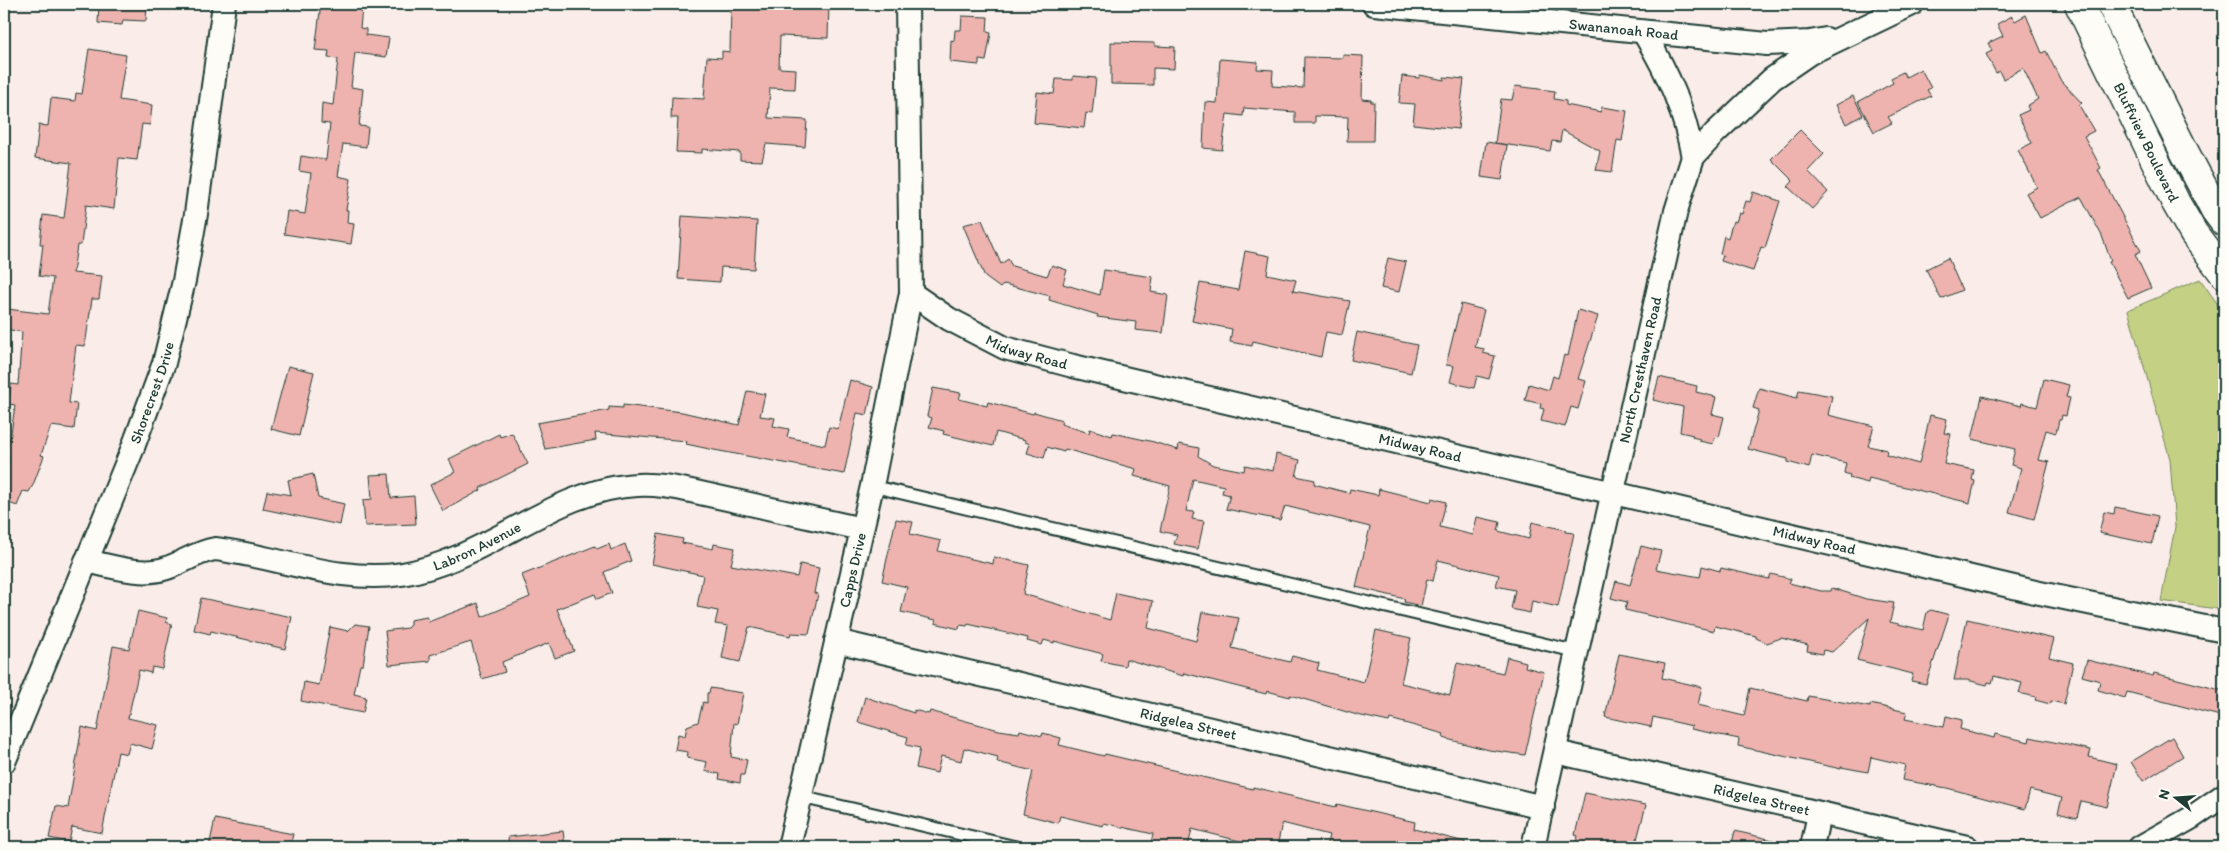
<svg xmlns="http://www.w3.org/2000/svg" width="2228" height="851" viewBox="0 0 2228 851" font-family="Itim,sans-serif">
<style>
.green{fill:#c4d084;stroke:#72865c}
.building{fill:#efb3af;stroke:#1f3d34}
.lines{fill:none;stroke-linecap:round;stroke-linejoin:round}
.lane-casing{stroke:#1f3d34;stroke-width:15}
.street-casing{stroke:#1f3d34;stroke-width:26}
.secondary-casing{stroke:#1f3d34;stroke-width:31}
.lane{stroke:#fdfcf7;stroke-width:11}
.street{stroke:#fdfcf7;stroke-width:22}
.secondary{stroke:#fdfcf7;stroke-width:28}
.labels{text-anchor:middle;stroke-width:4;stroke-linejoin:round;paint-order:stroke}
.street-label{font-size:15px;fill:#1f3d34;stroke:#fdfcf7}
</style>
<rect width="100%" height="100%" fill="#faede9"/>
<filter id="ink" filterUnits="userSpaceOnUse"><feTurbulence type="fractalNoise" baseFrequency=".02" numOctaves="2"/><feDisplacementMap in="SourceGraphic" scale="10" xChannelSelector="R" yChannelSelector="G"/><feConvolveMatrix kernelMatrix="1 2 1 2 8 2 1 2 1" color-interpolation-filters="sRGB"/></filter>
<g filter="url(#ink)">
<path class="green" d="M 2200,279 L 2224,313 L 2224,610 L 2161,601 L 2175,527 L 2170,459 L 2128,310 Z"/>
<g class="building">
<path d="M 99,4 L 147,4 L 146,21 L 123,20 L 122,25 L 98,23 Z"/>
<path d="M 321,4 L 352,4 L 351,6 L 362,8 L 360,28 L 366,29 L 366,35 L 389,38 L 386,57 L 355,53 L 351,87 L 363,89 L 359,126 L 368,127 L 366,147 L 343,144 L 338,176 L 351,179 L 346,210 L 348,210 L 347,223 L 354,224 L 351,244 L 284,234 L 287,211 L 305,214 L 311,173 L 299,171 L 301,156 L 326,160 L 330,124 L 321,123 L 322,103 L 333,105 L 338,59 L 328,58 L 329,51 L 315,50 Z"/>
<path d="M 778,4 L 829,4 L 828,38 L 780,36 L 779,68 L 796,69 L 795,89 L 770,88 L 768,118 L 807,120 L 805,147 L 766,144 L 762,161 L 740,160 L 740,152 L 702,149 L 702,153 L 676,152 L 678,118 L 671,118 L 672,97 L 704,99 L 707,57 L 722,58 L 722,51 L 730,52 L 731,6 L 778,8 Z"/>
<path d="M 2026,15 L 2042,53 L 2046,51 L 2061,81 L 2082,103 L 2079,105 L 2094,131 L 2084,136 L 2101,168 L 2098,170 L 2141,251 L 2135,254 L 2151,288 L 2128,298 L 2109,262 L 2111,261 L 2102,236 L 2081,197 L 2040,218 L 2026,193 L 2037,187 L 2018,150 L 2032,143 L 2018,115 L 2029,110 L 2027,106 L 2038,99 L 2023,68 L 2003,79 L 1999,71 L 1996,73 L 1986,54 L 1992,51 L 1988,43 L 2003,36 L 1997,24 L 2012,16 L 2015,21 Z"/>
<path d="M 962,16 L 988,17 L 987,32 L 991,33 L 986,61 L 979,60 L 979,65 L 950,62 L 951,40 L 954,41 L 955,30 L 961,30 Z"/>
<path d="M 1111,42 L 1155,43 L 1155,46 L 1175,47 L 1174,69 L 1153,68 L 1153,85 L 1111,84 Z"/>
<path d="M 89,49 L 126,55 L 119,100 L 152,105 L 150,125 L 142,124 L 137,160 L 119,158 L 114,209 L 86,205 L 81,245 L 77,245 L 73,273 L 102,276 L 99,299 L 92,299 L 85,346 L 76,345 L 69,403 L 77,404 L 74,429 L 51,426 L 41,455 L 44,456 L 33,485 L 29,492 L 23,491 L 17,506 L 4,501 L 4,474 L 9,460 L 4,458 L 4,438 L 10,440 L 15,405 L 8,404 L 11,384 L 18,385 L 22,332 L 5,329 L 7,309 L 48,314 L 53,278 L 39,276 L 43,244 L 40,244 L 43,215 L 64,218 L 71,163 L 35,158 L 39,125 L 48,126 L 51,98 L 75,101 L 76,93 L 82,94 Z"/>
<path d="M 1343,55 L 1363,56 L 1362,99 L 1371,100 L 1371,102 L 1374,102 L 1373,141 L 1347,141 L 1348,117 L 1315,116 L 1315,123 L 1295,123 L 1295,112 L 1244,108 L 1243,116 L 1227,114 L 1222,150 L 1203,148 L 1205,102 L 1217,103 L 1220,59 L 1258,62 L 1257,69 L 1273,70 L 1272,86 L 1303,88 L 1304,57 L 1343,58 Z"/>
<path d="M 1921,69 L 1931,88 L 1927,90 L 1931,96 L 1888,117 L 1892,123 L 1874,132 L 1858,102 L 1893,83 L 1891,78 L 1903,72 L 1906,77 Z"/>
<path d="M 1420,75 L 1444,80 L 1444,77 L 1464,79 L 1458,129 L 1413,124 L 1415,104 L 1399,103 L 1402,76 L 1419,78 Z"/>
<path d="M 1073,76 L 1096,78 L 1092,114 L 1086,113 L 1084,128 L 1034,123 L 1037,92 L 1054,94 L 1056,79 L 1073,80 Z"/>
<path d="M 1515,86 L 1555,91 L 1554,99 L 1566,101 L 1566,105 L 1601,112 L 1602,107 L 1627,111 L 1622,141 L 1617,140 L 1612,172 L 1596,170 L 1600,151 L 1562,130 L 1560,142 L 1552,141 L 1550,151 L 1495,143 L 1501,99 L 1512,100 Z"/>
<path d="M 1853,96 L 1863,115 L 1846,124 L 1836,105 Z"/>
<path d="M 1800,130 L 1824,154 L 1808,171 L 1828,192 L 1812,209 L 1788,187 L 1793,181 L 1771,159 Z"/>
<path d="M 1486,142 L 1507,145 L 1502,180 L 1481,177 Z"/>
<path d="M 1753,192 L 1780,201 L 1765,248 L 1761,247 L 1753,271 L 1721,261 L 1723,255 L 1720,254 L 1724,236 L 1728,238 L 1733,221 L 1736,222 L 1739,213 L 1742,214 L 1746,201 L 1750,202 Z"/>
<path d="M 682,216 L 757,221 L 754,269 L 721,267 L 720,282 L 678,279 Z"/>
<path d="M 982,220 L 1001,264 L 1008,259 L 1012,266 L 1047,276 L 1052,265 L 1067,270 L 1063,284 L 1100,295 L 1104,270 L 1153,277 L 1151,292 L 1168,295 L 1163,333 L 1135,330 L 1136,322 L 1097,317 L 1098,315 L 1049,300 L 1050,296 L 1004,284 L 1000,288 L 985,277 L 963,225 Z"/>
<path d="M 1245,251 L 1270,256 L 1267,274 L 1296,280 L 1293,291 L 1350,301 L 1342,335 L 1326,332 L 1321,357 L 1253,341 L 1252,346 L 1230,342 L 1232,329 L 1192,321 L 1200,283 L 1238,290 Z"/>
<path d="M 1388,258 L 1406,262 L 1399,292 L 1381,288 Z"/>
<path d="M 1948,258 L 1962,290 L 1941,299 L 1926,269 Z"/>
<path d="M 1461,304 L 1484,310 L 1475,347 L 1484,349 L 1483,353 L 1495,356 L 1489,379 L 1477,376 L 1474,388 L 1450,382 L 1454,366 L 1446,365 Z"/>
<path d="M 1578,310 L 1598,316 L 1578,379 L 1586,381 L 1578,409 L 1571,407 L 1565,427 L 1541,421 L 1544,409 L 1540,408 L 1541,404 L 1525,400 L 1529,384 L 1549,390 L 1553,376 L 1558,378 L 1564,355 L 1568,356 Z"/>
<path d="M 1357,332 L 1417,345 L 1411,373 L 1351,360 Z"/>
<path d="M 288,366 L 314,372 L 299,436 L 271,429 Z"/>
<path d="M 1659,377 L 1697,386 L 1696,392 L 1716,397 L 1712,414 L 1724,417 L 1719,437 L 1715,436 L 1713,444 L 1699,441 L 1700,439 L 1692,437 L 1693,435 L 1680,432 L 1683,407 L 1653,400 Z"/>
<path d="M 2044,379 L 2069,385 L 2066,397 L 2070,398 L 2066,416 L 2062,415 L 2061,420 L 2059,420 L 2056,433 L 2046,430 L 2038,460 L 2049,462 L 2034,519 L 2009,512 L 2021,468 L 2011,465 L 2015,449 L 1972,439 L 1982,396 L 2021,406 L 2022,403 L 2037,407 Z"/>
<path d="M 850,380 L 873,387 L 867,415 L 857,413 L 844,474 L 714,450 L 686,444 L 687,441 L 595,433 L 596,440 L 545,449 L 537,423 L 609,410 L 609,407 L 623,408 L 623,405 L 682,412 L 739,425 L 747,391 L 765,394 L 760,416 L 775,418 L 773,426 L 789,429 L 787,437 L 825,445 L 829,427 L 838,429 Z"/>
<path d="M 933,388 L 961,393 L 959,399 L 987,406 L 988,402 L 1033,414 L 1034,412 L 1062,420 L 1061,424 L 1089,433 L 1090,429 L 1112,436 L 1113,433 L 1154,442 L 1178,450 L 1179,444 L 1199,448 L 1198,456 L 1213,465 L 1244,471 L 1245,465 L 1273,471 L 1276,454 L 1300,460 L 1296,476 L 1315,480 L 1314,484 L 1349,493 L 1350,489 L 1378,495 L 1379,489 L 1431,502 L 1432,498 L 1446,502 L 1440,527 L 1473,535 L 1477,517 L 1500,522 L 1498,531 L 1529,539 L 1532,522 L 1566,530 L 1565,532 L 1574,533 L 1558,607 L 1532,601 L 1530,613 L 1511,609 L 1515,590 L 1496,586 L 1499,575 L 1438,560 L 1433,581 L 1427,579 L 1421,606 L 1404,602 L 1405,599 L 1356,587 L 1370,527 L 1285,506 L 1280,520 L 1226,509 L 1230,495 L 1222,493 L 1224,486 L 1193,479 L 1186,511 L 1194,512 L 1192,519 L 1204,521 L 1198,549 L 1174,544 L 1177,535 L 1160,531 L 1170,486 L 1134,476 L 1136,469 L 1065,449 L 1064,452 L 1047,447 L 1044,458 L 1027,453 L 1030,444 L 1025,442 L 1025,440 L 996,432 L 993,446 L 943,434 L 944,431 L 929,427 L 932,418 L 927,416 Z"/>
<path d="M 1759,388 L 1797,398 L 1799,390 L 1832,396 L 1828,415 L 1874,426 L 1868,446 L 1887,450 L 1886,455 L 1919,464 L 1930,415 L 1947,419 L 1944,433 L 1951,434 L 1944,464 L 1974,470 L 1972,480 L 1975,481 L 1970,503 L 1869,478 L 1868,483 L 1849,478 L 1850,475 L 1844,473 L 1846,463 L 1812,455 L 1809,468 L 1788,462 L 1788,459 L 1748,449 L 1759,410 L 1753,408 Z"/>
<path d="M 512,433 L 528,464 L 480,488 L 481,490 L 443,511 L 430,485 L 455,472 L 449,459 L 499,434 L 500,437 Z"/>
<path d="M 313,474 L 318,498 L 344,504 L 340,525 L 263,509 L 267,491 L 291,495 L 288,480 Z"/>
<path d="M 389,474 L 391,498 L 414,496 L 416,524 L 365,526 L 363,500 L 372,499 L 370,475 Z"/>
<path d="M 2115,507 L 2158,516 L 2152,544 L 2099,533 L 2104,512 L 2114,514 Z"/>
<path d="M 896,519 L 913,522 L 910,534 L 941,541 L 938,551 L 993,564 L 994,557 L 1029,565 L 1023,594 L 1110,620 L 1116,593 L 1153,601 L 1148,628 L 1196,641 L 1202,612 L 1239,618 L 1232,648 L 1290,662 L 1292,656 L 1319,663 L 1317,670 L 1364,682 L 1376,630 L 1411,638 L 1401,683 L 1450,695 L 1457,663 L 1503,673 L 1507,657 L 1526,662 L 1525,667 L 1544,672 L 1525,755 L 1489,750 L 1443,738 L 1444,734 L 1390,719 L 1389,722 L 1357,715 L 1290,695 L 1290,697 L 1267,691 L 1266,694 L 1184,673 L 1183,676 L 1126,659 L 1125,666 L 1101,661 L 1103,654 L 1054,641 L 1054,643 L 1044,640 L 1042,645 L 1027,641 L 1028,638 L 968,624 L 967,626 L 960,625 L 959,629 L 935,623 L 936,620 L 901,612 L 907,587 L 882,581 Z"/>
<path d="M 658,534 L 683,539 L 682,543 L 713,549 L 714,544 L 735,548 L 731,565 L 797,577 L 800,564 L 819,568 L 814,593 L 818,594 L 809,634 L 791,633 L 790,636 L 749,627 L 740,662 L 722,658 L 728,626 L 715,624 L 718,611 L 697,607 L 703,575 L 652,564 Z"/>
<path d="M 609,544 L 611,550 L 625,544 L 631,561 L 604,572 L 612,593 L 597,599 L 595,594 L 557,609 L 574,651 L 555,658 L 549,643 L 502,662 L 505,672 L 482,679 L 471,642 L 430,655 L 430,661 L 389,665 L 385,631 L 407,628 L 410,625 L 410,620 L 427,617 L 428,622 L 478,603 L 482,617 L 530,597 L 522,575 L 595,546 L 597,549 Z"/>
<path d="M 1641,546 L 1661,551 L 1656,569 L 1700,577 L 1702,566 L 1720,571 L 1721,568 L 1769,579 L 1771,574 L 1791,579 L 1789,583 L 1821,591 L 1831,591 L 1832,588 L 1866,599 L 1894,603 L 1890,622 L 1923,630 L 1927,612 L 1931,610 L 1946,614 L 1949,615 L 1926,684 L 1911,681 L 1913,674 L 1857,660 L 1869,618 L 1832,652 L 1823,650 L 1822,654 L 1807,651 L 1808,645 L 1781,638 L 1767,643 L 1756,638 L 1756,636 L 1715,626 L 1714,631 L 1625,610 L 1627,602 L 1611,598 L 1616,581 L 1630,585 Z"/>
<path d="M 201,598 L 292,617 L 285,649 L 211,631 L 210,634 L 194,630 Z"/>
<path d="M 138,611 L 167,618 L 166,622 L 172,624 L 162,669 L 152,667 L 151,673 L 139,670 L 128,718 L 158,725 L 152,749 L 130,743 L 127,754 L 118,752 L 102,833 L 72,827 L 69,842 L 49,838 L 56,806 L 68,808 L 82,727 L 97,731 L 113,646 L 129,649 Z"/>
<path d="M 1967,619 L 2054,639 L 2049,657 L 2073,663 L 2064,704 L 2051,701 L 2050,704 L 2035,700 L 2036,697 L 2019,693 L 2022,683 L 1994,676 L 1992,683 L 1988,682 L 1987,685 L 1967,680 L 1954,680 Z"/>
<path d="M 355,624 L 369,626 L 363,665 L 360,665 L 354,694 L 366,697 L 363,713 L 301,701 L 304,682 L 319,685 L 330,627 L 348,631 Z"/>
<path d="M 1619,654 L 1665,663 L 1662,678 L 1702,687 L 1698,705 L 1744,716 L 1750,688 L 1807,701 L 1808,696 L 1870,707 L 1870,704 L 1907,712 L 1905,719 L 1944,727 L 1946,716 L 1962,720 L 1960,729 L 1994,738 L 1995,734 L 2029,742 L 2030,737 L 2091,750 L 2089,757 L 2117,764 L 2107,807 L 2081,801 L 2077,818 L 2058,813 L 2062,798 L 2030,790 L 2025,809 L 1947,788 L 1902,780 L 1905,765 L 1871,757 L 1868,772 L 1841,767 L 1841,769 L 1738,746 L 1739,739 L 1691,729 L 1692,726 L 1653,717 L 1651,727 L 1605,717 Z"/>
<path d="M 2087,660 L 2153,676 L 2154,673 L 2224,691 L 2224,717 L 2127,692 L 2125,698 L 2098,690 L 2100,681 L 2082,676 Z"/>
<path d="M 710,688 L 743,693 L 737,724 L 734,723 L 731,757 L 747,760 L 744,775 L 741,775 L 740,783 L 719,779 L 720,774 L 705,771 L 707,762 L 687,758 L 688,752 L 675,750 L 678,734 L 685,736 L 687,726 L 698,722 L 703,702 L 707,703 L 707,693 L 709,693 Z"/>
<path d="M 865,697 L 914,713 L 914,710 L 929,714 L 930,711 L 999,730 L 1019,733 L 1020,730 L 1042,736 L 1043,733 L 1061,738 L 1059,745 L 1104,756 L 1105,754 L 1253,789 L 1253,787 L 1336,807 L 1337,804 L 1415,822 L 1414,829 L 1465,842 L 1464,847 L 1326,847 L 1329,835 L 1282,823 L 1277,847 L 1239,847 L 1240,841 L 1192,829 L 1188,847 L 1150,847 L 1153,834 L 1104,823 L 1103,826 L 1060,816 L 1058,823 L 1023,814 L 1033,771 L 997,762 L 998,757 L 964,748 L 961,761 L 941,756 L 937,773 L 916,768 L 920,748 L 906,745 L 908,737 L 858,722 Z"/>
<path d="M 2172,737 L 2183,756 L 2143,781 L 2131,762 Z"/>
<path d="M 1585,793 L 1646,805 L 1635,847 L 1575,847 L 1578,836 L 1575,835 Z"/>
<path d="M 215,819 L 293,834 L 290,847 L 209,847 Z"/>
<path d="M 563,831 L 565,847 L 509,847 L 508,837 Z"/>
<path d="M 1735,831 L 1777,841 L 1776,847 L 1731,847 Z"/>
</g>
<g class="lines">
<defs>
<g id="lane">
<path d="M 872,486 L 1578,652"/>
<path d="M 801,797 L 1016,847"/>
</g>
<g id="street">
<path id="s1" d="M 1374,4 L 1767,44 L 1810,42 L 1826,39"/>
<path d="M 1644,33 C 1670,77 1683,107 1693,157"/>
<path id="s2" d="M 911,293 L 949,319 L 1005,348 L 1073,366 L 2035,592 L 2224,631"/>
<path id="s3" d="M 86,561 C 112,566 142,577 167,568 C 184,562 197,552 215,549 C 276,556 339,584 402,574 C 485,561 554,488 638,485 C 656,484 673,487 691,491 L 862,529"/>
<path id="s4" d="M 836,641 L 1543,807"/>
<path id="s5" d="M 1556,752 L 1967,847"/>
<path id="s6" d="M 4,762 L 132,450 L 164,363 L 184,281 L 196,214 L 224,4"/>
<path id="s7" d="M 789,847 L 872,486 L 911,293 L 907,4"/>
<path id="s8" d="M 1533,847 L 1676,211 L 1693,157 L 1715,133 L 1772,79 L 1810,53 L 1912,4"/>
<path d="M 1812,847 L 1819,814"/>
<path d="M 2140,847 L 2191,818 L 2224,795"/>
</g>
<g id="secondary">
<path id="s9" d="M 2079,4 L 2176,203 L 2194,234 L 2224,274"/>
<path d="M 2111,4 L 2183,149 L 2215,210 L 2224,222"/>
</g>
</defs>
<use href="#lane" class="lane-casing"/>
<use href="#street" class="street-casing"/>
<use href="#secondary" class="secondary-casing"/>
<use href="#lane" class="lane"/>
<use href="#street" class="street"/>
<use href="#secondary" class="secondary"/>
</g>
</g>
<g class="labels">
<g class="street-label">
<text dy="5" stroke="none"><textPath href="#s1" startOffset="251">Swananoah Road</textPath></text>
<text dy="5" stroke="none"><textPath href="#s9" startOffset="154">Bluffview Boulevard</textPath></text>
<text dy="5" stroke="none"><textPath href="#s2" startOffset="131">Midway Road</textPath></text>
<text dy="5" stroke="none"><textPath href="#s8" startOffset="489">North Cresthaven Road</textPath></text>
<text dy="5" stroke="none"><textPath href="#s6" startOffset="398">Shorecrest Drive</textPath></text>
<text dy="5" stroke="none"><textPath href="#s2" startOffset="536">Midway Road</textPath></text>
<text dy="5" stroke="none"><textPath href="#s2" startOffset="941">Midway Road</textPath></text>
<text dy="5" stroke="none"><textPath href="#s3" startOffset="404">Labron Avenue</textPath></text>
<text dy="5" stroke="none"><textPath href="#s7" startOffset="284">Capps Drive</textPath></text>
<text dy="5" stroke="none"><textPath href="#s4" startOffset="362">Ridgelea Street</textPath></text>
<text dy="5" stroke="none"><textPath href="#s5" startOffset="211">Ridgelea Street</textPath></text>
</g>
</g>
<rect width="2228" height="851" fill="none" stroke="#fdfcf7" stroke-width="20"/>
<rect x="10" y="10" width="2208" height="831" fill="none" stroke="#1f3d34" stroke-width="2" filter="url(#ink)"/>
<g transform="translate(2176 798) rotate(287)" stroke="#fdfcf7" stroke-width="4" paint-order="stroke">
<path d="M0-4L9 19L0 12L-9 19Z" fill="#1f3d34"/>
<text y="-8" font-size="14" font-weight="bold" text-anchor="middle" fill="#1f3d34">N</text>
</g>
</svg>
